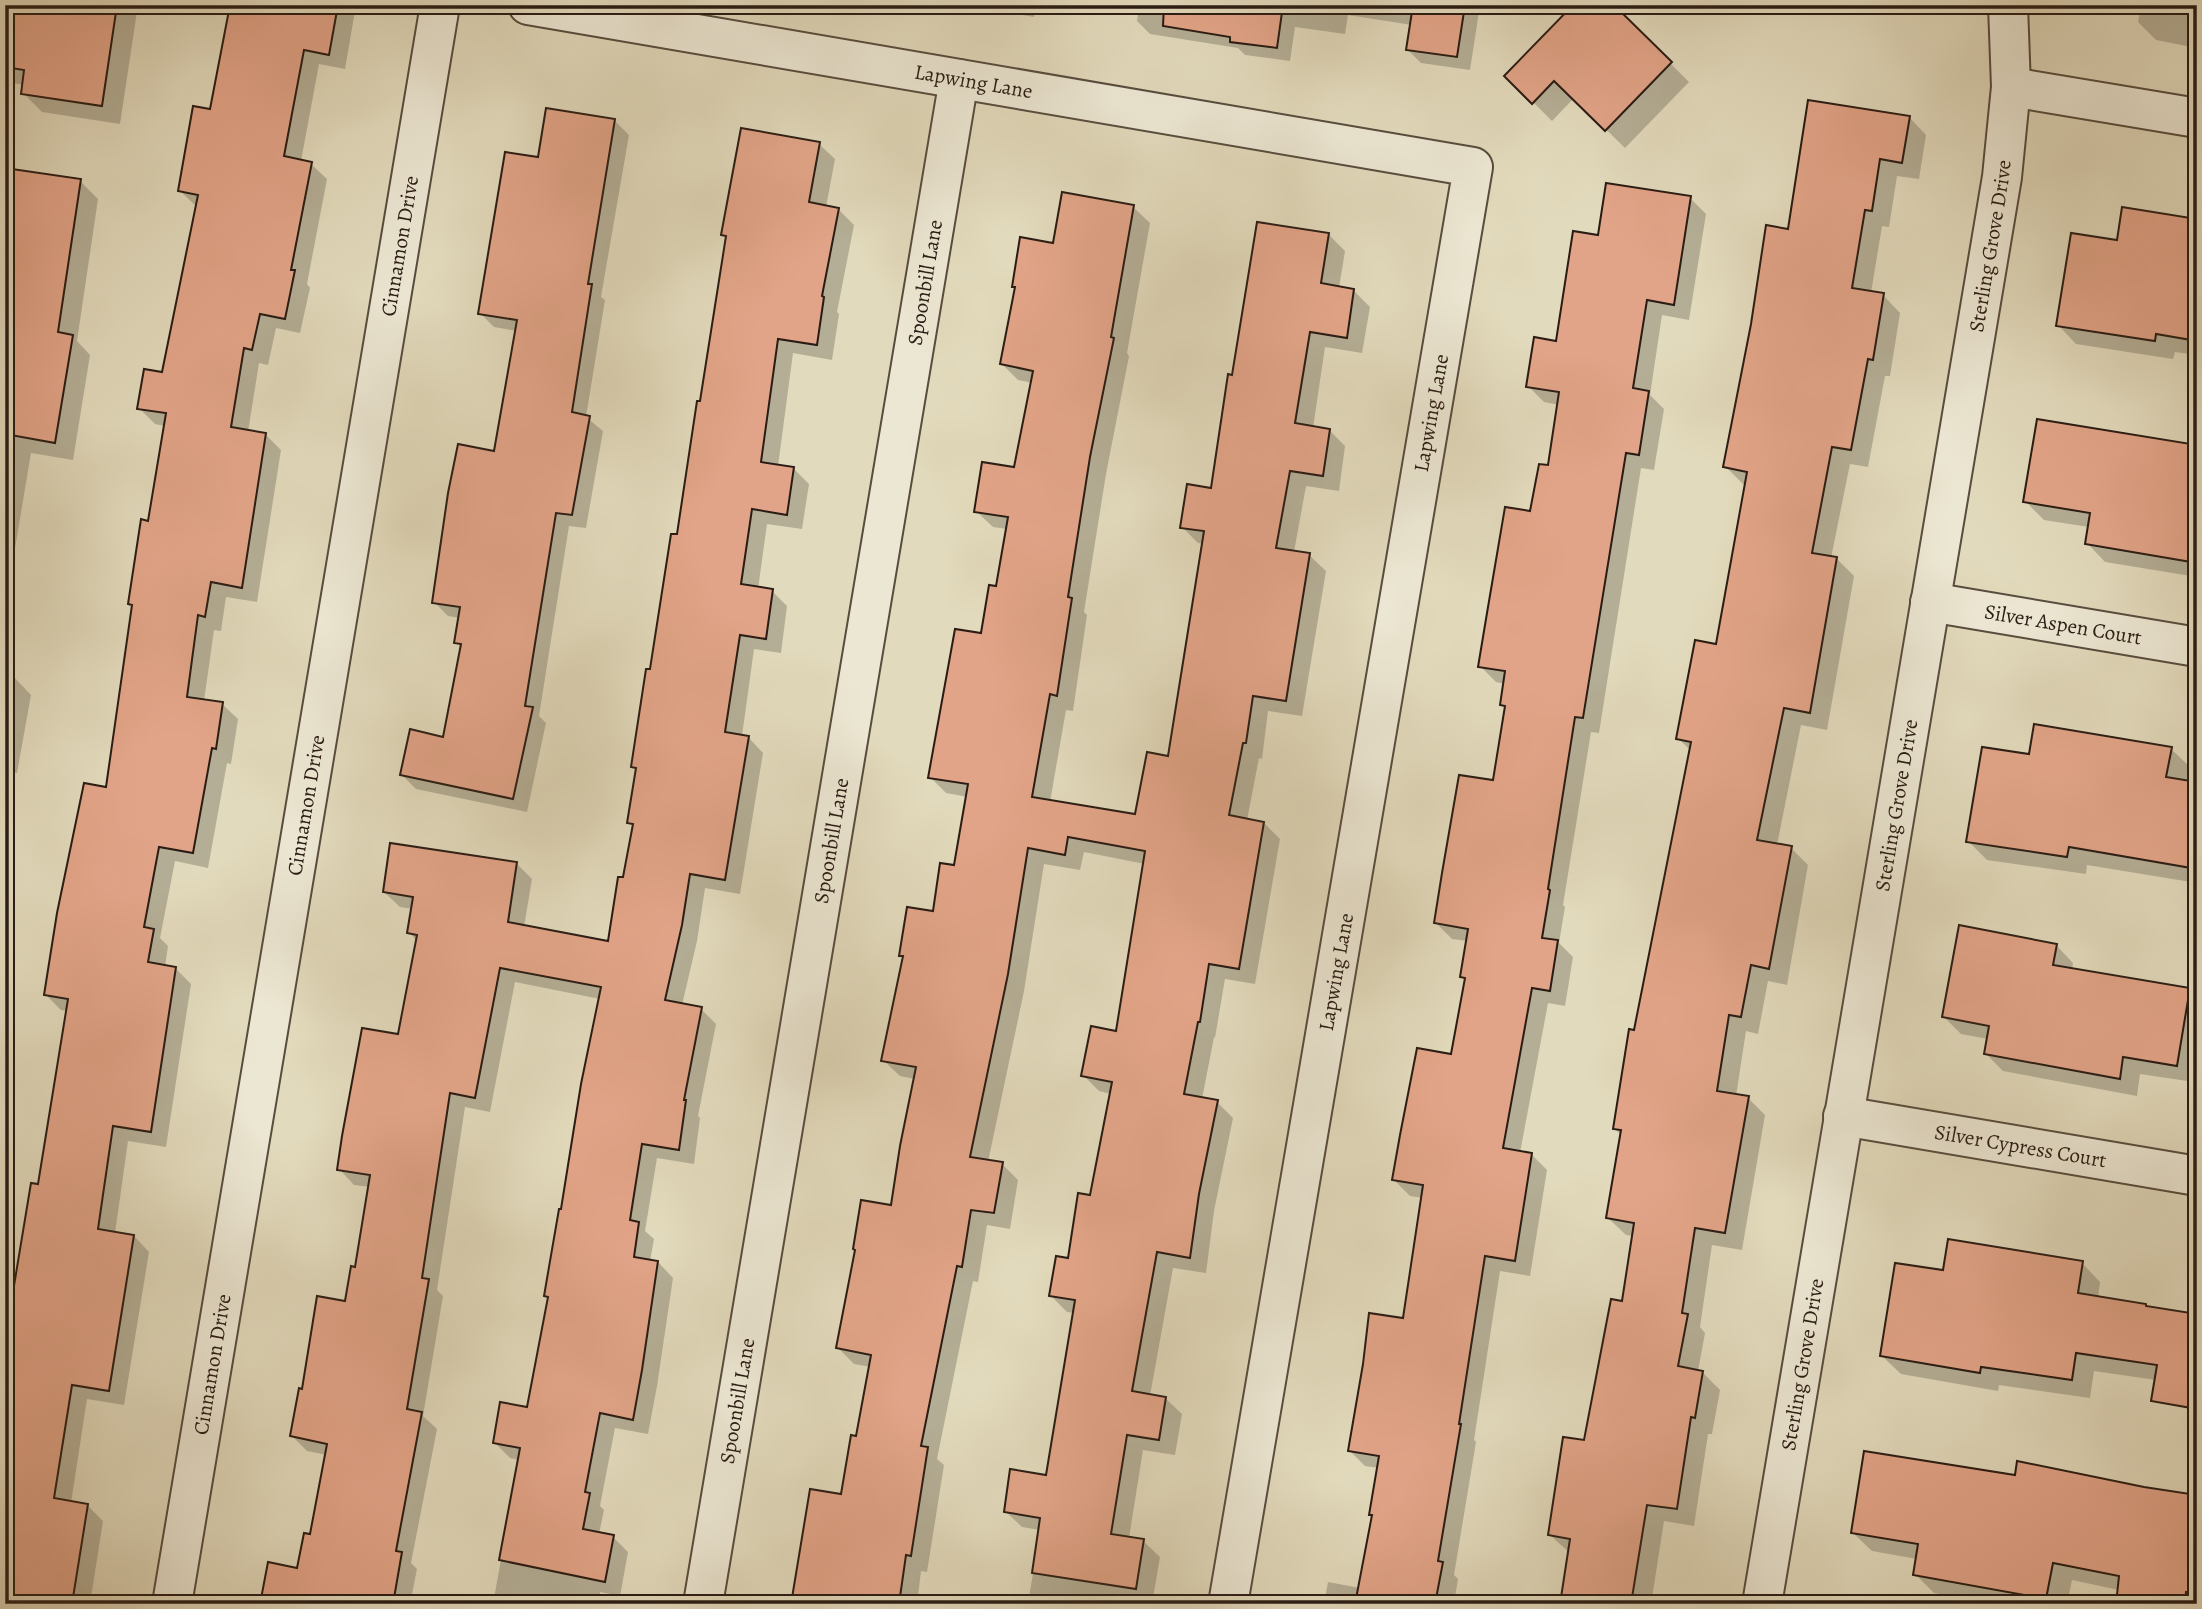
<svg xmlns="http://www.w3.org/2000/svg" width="2202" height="1609" viewBox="0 0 2202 1609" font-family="Alegreya,serif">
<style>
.shadow{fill:#0003}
.building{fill:#e2a488;stroke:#2a1c14;stroke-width:2}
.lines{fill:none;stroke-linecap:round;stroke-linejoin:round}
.minor-casing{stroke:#584c3e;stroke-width:42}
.minor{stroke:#ece7d3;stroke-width:38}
.labels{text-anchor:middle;stroke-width:6;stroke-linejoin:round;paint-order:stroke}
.street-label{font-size:21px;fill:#2a1c14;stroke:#ece7d3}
</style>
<rect width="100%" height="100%" fill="#e2dabc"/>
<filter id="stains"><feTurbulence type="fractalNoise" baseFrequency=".00286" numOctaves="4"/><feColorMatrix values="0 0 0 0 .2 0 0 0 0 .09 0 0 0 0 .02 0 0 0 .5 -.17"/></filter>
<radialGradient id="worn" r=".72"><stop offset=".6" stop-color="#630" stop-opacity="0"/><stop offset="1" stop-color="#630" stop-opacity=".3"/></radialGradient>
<g class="shadow">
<path d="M 5,5 L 138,5 L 120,124 L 42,112 L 23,93 L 24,85 L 8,82 L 5,79 Z"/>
<path d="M 231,5 L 356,5 L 345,69 L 319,64 L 301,161 L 311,164 L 327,179 L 307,284 L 310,288 L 300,333 L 276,328 L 268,365 L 259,363 L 248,432 L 266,435 L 281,450 L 257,602 L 226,597 L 221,631 L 214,630 L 204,701 L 222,704 L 238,719 L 231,764 L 227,763 L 208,868 L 175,861 L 160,938 L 168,946 L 165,967 L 175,968 L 191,984 L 166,1147 L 128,1141 L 115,1233 L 134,1236 L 149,1252 L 124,1405 L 87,1399 L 71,1503 L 88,1506 L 103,1521 L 90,1604 L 5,1604 L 5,1326 L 9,1326 L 40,1186 L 67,1011 L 61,1010 L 46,995 L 108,789 L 134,607 L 130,604 L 150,523 L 165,426 L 155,424 L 139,408 L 163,374 L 197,207 L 180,191 L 212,111 Z"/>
<path d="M 961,5 L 1035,5 L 1034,17 Z"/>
<path d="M 1139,5 L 1480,5 L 1470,70 L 1421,63 L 1408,50 L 1412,25 L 1348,15 L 1345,34 L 1295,27 L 1290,61 L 1245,55 L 1238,48 L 1150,34 L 1137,21 Z"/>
<path d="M 1612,5 L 1689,82 L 1625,148 L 1574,98 L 1552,121 L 1507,76 Z"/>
<path d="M 2139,5 L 2197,5 L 2197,48 L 2156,40 L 2138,22 L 2141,6 Z"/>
<path d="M 1909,117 L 1926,135 L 1919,179 L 1897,176 L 1889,227 L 1882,226 L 1871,293 L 1883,295 L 1900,313 L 1890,376 L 1885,376 L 1868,467 L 1850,464 L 1831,558 L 1837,559 L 1854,576 L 1827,730 L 1801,725 L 1777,845 L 1791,848 L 1808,865 L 1787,985 L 1768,981 L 1758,1034 L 1746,1031 L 1736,1096 L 1748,1098 L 1765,1115 L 1742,1250 L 1712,1245 L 1700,1327 L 1705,1333 L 1698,1371 L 1702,1372 L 1720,1390 L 1712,1434 L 1708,1434 L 1694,1526 L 1664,1521 L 1652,1598 L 1658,1604 L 1561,1604 L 1570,1553 L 1550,1535 L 1586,1442 L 1624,1303 L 1634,1236 L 1626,1235 L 1608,1218 L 1622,1136 L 1615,1129 L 1691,751 L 1678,738 L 1717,646 L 1747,485 L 1743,484 L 1725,466 L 1789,231 Z"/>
<path d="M 615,121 L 629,135 L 601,297 L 605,300 L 586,417 L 603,431 L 586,528 L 569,526 L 539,716 L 546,723 L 527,812 L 416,789 L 402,775 L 445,739 L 462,648 L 456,642 L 460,618 L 448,616 L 434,602 L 496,453 L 517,331 L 494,327 L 480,313 L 540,159 Z"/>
<path d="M 819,144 L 835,159 L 826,207 L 839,210 L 854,225 L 837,312 L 839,314 L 832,360 L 793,353 L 778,466 L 794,469 L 809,484 L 802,529 L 767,524 L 758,589 L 772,591 L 787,606 L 781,653 L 754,649 L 742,736 L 748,737 L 763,753 L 740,894 L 705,888 L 697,941 L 682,1005 L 701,1009 L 716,1024 L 698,1116 L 700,1118 L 694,1164 L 657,1158 L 645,1231 L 654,1239 L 650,1261 L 658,1262 L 673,1278 L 657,1386 L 648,1434 L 615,1428 L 600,1506 L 604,1510 L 599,1534 L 613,1537 L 628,1552 L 620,1596 L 600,1592 L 599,1604 L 493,1604 L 519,1460 L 510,1458 L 494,1442 L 529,1409 L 550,1299 L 546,1295 L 600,999 L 515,982 L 490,1112 L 465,1107 L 437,1290 L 443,1296 L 423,1416 L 437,1429 L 411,1563 L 417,1569 L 410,1604 L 262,1604 L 298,1570 L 311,1537 L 327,1455 L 307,1451 L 292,1436 L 303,1391 L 347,1303 L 357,1269 L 370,1187 L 354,1185 L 339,1169 L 399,1036 L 417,941 L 409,932 L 413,909 L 400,907 L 384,892 L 516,863 L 532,879 L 524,927 L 609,943 L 625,879 L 634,827 L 629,822 L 637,771 L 633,767 L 678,536 L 701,403 L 728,239 L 723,235 Z"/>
<path d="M 80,181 L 98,199 L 77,341 L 90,355 L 73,460 L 31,453 L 5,608 L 5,197 Z"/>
<path d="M 1690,198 L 1706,214 L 1689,320 L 1662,315 L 1650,395 L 1664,409 L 1654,470 L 1641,468 L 1599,733 L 1591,732 L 1563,905 L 1565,907 L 1559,943 L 1573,957 L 1565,1006 L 1548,1003 L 1520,1153 L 1531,1154 L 1547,1170 L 1530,1276 L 1500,1271 L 1474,1440 L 1476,1442 L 1454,1575 L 1458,1579 L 1454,1604 L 1324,1604 L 1328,1582 L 1360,1588 L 1374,1517 L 1379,1468 L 1365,1466 L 1349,1450 L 1404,1320 L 1423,1198 L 1410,1196 L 1394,1180 L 1452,1056 L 1466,980 L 1462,976 L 1468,941 L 1452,939 L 1436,923 L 1495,782 L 1507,709 L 1502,704 L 1505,684 L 1496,682 L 1480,666 L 1532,513 L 1550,467 L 1559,405 L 1544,402 L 1528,386 L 1558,343 L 1600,237 Z"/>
<path d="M 1133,207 L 1150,223 L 1127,353 L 1129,356 L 1106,474 L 1084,612 L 1087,615 L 1073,711 L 1066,710 L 1050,802 L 1136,816 L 1169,758 L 1204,544 L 1198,543 L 1182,527 L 1213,490 L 1233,377 L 1329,235 L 1345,251 L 1339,288 L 1354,291 L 1370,307 L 1362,353 L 1325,347 L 1313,428 L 1329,430 L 1345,446 L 1339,491 L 1306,486 L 1294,552 L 1309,555 L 1326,571 L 1302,716 L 1268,711 L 1262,759 L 1259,758 L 1247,820 L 1264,823 L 1280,839 L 1255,984 L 1225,979 L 1215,1038 L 1214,1037 L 1202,1099 L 1217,1102 L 1233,1118 L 1214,1211 L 1206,1273 L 1173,1268 L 1150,1396 L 1165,1398 L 1182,1414 L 1175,1455 L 1143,1450 L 1129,1538 L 1143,1541 L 1160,1557 L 1152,1604 L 1028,1604 L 1040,1530 L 1022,1527 L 1005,1511 L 1048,1477 L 1075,1313 L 1067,1312 L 1051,1296 L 1069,1260 L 1092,1197 L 1111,1094 L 1099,1091 L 1083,1075 L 1117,1033 L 1145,864 L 1084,852 L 1080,870 L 1044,864 L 1024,991 L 988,1162 L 1002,1164 L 1018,1180 L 1010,1229 L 987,1225 L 978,1282 L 973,1281 L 937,1459 L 944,1465 L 927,1572 L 921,1571 L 917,1604 L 794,1604 L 843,1496 L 871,1367 L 854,1364 L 838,1348 L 892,1207 L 915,1079 L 900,1076 L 883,1060 L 904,959 L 901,955 L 934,913 L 955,867 L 968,797 L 946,793 L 930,777 L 998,588 L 1007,529 L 993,527 L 976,511 L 1015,469 L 1033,383 L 1018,380 L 1002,364 L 1017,289 L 1014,286 L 1055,245 Z"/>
<path d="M 2197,221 L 2197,355 L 2175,352 L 2173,359 L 2076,344 L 2058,325 L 2119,242 Z"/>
<path d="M 2192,434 L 2197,435 L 2197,577 L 2105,562 L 2087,543 L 2089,527 L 2044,520 L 2025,501 L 2189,445 Z"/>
<path d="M 5,675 L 13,676 L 31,695 L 17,773 L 5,771 Z"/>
<path d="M 2171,749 L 2190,767 L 2187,782 L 2197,784 L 2197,883 L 2087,865 L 2086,874 L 1987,860 L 1968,841 L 2030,756 Z"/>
<path d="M 2056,945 L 2073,963 L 2072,970 L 2197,991 L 2197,1073 L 2194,1082 L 2140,1074 L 2137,1096 L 2003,1071 L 1986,1054 L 1988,1039 L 1961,1034 L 1944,1017 Z"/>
<path d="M 2082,1263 L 2100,1282 L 2098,1298 L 2164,1324 L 2156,1380 L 2094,1371 L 2090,1398 L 1999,1385 L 1998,1391 L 1901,1374 L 1882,1356 Z"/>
<path d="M 2016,1477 L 2119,1484 L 2197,1496 L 2197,1604 L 2117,1604 L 2119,1590 L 2072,1580 L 2067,1604 L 1994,1604 L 1934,1593 L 1915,1574 L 1917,1559 L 1872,1551 L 1853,1533 Z"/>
</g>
<g class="building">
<path d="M 5,5 L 71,5 L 116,12 L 102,106 L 21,94 L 24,70 L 5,67 Z"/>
<path d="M 230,5 L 338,5 L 329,55 L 304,50 L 284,156 L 312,162 L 291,270 L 295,270 L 285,319 L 260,314 L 252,350 L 244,348 L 231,427 L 266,433 L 242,588 L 211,582 L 205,617 L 198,615 L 187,697 L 223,702 L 216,749 L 212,748 L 193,853 L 159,847 L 144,927 L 154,929 L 148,962 L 176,967 L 151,1132 L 113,1126 L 98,1229 L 134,1235 L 109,1391 L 72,1385 L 54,1498 L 88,1504 L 72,1604 L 5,1604 L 5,1340 L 31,1183 L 38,1184 L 68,999 L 44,995 L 57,913 L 84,783 L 106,787 L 132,605 L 128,604 L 141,519 L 148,521 L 166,413 L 137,409 L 144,369 L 162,372 L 198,195 L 178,191 L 193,106 L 210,109 Z"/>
<path d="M 1164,5 L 1283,5 L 1277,48 L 1230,42 L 1230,37 L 1163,26 Z"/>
<path d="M 1413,5 L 1465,5 L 1457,57 L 1406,50 Z"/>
<path d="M 1573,5 L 1614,5 L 1672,62 L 1605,131 L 1554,81 L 1532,104 L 1504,76 Z"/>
<path d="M 1808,100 L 1910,116 L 1902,163 L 1880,159 L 1872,211 L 1865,210 L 1852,288 L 1884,293 L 1873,360 L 1868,359 L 1851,450 L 1832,447 L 1812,553 L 1837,557 L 1810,713 L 1784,708 L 1757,840 L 1792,846 L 1769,969 L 1751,965 L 1741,1017 L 1729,1015 L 1717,1091 L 1749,1096 L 1725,1233 L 1695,1228 L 1682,1313 L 1688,1314 L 1678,1366 L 1703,1371 L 1695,1418 L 1691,1417 L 1677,1509 L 1647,1505 L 1631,1604 L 1560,1604 L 1570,1539 L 1548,1535 L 1563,1437 L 1584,1440 L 1611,1299 L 1622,1301 L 1634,1223 L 1606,1218 L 1621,1130 L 1613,1129 L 1629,1029 L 1634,1030 L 1691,742 L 1676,739 L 1695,640 L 1716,644 L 1747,472 L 1723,467 L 1751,324 L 1766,225 L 1788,229 Z"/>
<path d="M 546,108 L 615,119 L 588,284 L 592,284 L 572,412 L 590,416 L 572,515 L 556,513 L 525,706 L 533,707 L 513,799 L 400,775 L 410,729 L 443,737 L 461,644 L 454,643 L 460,607 L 432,603 L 448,493 L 458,444 L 494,451 L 517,320 L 478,314 L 505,152 L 538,157 Z"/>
<path d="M 741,128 L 820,142 L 809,202 L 839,208 L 822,296 L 824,297 L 817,345 L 778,339 L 761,462 L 794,467 L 787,515 L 752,509 L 741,584 L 773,589 L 766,639 L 740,635 L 725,732 L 749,736 L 725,880 L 690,874 L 682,925 L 665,1000 L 702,1007 L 684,1100 L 686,1100 L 679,1150 L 642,1144 L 630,1220 L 639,1222 L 634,1257 L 658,1261 L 642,1370 L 633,1420 L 600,1413 L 585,1492 L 590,1493 L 583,1529 L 614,1535 L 605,1582 L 499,1560 L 520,1448 L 493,1443 L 500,1402 L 527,1407 L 548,1297 L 544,1296 L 559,1209 L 561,1209 L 581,1084 L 601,987 L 500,968 L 475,1098 L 450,1093 L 422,1278 L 429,1279 L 407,1409 L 422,1412 L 396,1551 L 402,1552 L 393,1604 L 260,1604 L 268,1562 L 297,1568 L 304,1533 L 310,1534 L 327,1444 L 290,1436 L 299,1388 L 302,1389 L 317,1296 L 345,1301 L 351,1266 L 355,1267 L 370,1175 L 337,1170 L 342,1136 L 362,1028 L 398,1034 L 417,935 L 407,933 L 413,897 L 383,892 L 390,843 L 517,862 L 508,922 L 608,941 L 618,877 L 623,877 L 633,824 L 627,823 L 636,768 L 631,767 L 646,669 L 650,669 L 671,534 L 677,534 L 697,401 L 700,401 L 726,236 L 721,235 Z"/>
<path d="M 5,168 L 81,179 L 58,332 L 73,335 L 55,443 L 5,434 Z"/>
<path d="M 1606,183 L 1691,196 L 1674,305 L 1647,300 L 1633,388 L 1649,391 L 1639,455 L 1626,453 L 1583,718 L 1575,717 L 1548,889 L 1550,890 L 1542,938 L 1558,940 L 1550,991 L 1532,988 L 1503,1148 L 1532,1153 L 1515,1261 L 1485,1256 L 1459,1424 L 1461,1424 L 1438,1561 L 1443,1562 L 1435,1604 L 1355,1604 L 1372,1515 L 1369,1515 L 1379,1456 L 1348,1451 L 1363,1364 L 1369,1313 L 1403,1318 L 1423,1185 L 1392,1180 L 1400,1135 L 1417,1048 L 1451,1054 L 1465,978 L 1460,977 L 1468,929 L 1434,923 L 1442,873 L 1459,775 L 1493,780 L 1505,706 L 1500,705 L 1505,671 L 1478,667 L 1487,613 L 1505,507 L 1530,511 L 1539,464 L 1548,465 L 1559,392 L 1526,387 L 1534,337 L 1556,341 L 1573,231 L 1598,235 Z"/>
<path d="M 1062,192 L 1134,205 L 1111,337 L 1114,338 L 1090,457 L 1068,597 L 1072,598 L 1057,696 L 1050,694 L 1032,797 L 1135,814 L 1147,752 L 1168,756 L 1204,531 L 1180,528 L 1187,484 L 1211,488 L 1228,374 L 1232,375 L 1257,222 L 1329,233 L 1321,283 L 1354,289 L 1347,338 L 1310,332 L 1295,423 L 1330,429 L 1323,476 L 1290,471 L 1276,548 L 1310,553 L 1286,701 L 1253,696 L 1246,743 L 1243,743 L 1229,815 L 1264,822 L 1239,969 L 1209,964 L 1200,1022 L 1198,1022 L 1184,1094 L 1218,1100 L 1199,1194 L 1190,1258 L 1157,1252 L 1132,1391 L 1166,1397 L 1159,1440 L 1127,1435 L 1111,1534 L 1144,1539 L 1136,1589 L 1032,1573 L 1040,1518 L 1004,1512 L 1010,1469 L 1046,1475 L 1075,1300 L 1049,1296 L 1056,1256 L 1068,1258 L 1078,1193 L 1090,1195 L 1112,1082 L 1081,1076 L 1091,1026 L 1116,1031 L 1145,851 L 1068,837 L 1065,855 L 1028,848 L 1008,974 L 970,1157 L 1003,1162 L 994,1213 L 971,1210 L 962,1267 L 957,1266 L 921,1446 L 928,1447 L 911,1556 L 906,1555 L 899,1604 L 791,1604 L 810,1489 L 841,1494 L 851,1435 L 856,1436 L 871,1355 L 836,1348 L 855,1250 L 853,1249 L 861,1200 L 891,1205 L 900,1146 L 916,1067 L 881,1061 L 903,956 L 899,956 L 907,907 L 933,911 L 940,863 L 954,865 L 968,784 L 928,778 L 955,629 L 981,633 L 989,585 L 996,586 L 1008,517 L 974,512 L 982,462 L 1014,467 L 1033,371 L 1000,364 L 1015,287 L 1012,287 L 1020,237 L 1053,243 Z"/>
<path d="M 2122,207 L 2197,219 L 2197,341 L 2156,334 L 2155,341 L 2056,326 L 2071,233 L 2117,240 Z"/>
<path d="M 2037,419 L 2197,445 L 2197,563 L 2085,544 L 2090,513 L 2023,502 Z"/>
<path d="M 2034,724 L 2172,747 L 2166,777 L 2197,782 L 2197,869 L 2069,847 L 2067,857 L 1966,842 L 1982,747 L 2029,754 Z"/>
<path d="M 1959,925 L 2057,944 L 2053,965 L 2190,988 L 2177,1066 L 2123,1057 L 2120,1079 L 1984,1054 L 1989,1026 L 1942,1017 Z"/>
<path d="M 1948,1239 L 2083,1261 L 2078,1293 L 2146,1304 L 2146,1306 L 2197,1314 L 2197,1409 L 2151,1401 L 2157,1365 L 2076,1353 L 2072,1380 L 1981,1367 L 1980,1373 L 1880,1356 L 1895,1263 L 1943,1270 Z"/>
<path d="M 1864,1451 L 2015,1475 L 2017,1461 L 2144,1487 L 2197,1495 L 2197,1594 L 2186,1592 L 2185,1604 L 2116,1604 L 2119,1576 L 2053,1563 L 2046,1599 L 1913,1575 L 1918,1544 L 1851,1533 Z"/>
</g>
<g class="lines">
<defs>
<g id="minor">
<path id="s1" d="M 528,5 L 1473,167 L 1228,1604"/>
<path d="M 2011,87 L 2197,118"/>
<path id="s2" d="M 1930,602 L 2197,647"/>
<path id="s3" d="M 1843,1116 L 2197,1176"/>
<path id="s4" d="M 172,1604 L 440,5"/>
<path id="s5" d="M 703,1604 L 959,79"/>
<path id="s6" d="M 1762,1604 L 2002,177 L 2011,87 L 2008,5"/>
</g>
</defs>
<use href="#minor" class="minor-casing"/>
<use href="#minor" class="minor"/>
</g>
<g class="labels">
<g class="street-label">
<text dy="7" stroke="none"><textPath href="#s1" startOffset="452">Lapwing Lane</textPath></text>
<text dy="7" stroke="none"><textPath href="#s4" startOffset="1377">Cinnamon Drive</textPath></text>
<text dy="7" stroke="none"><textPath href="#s6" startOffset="1377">Sterling Grove Drive</textPath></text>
<text dy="7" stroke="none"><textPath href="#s5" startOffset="1340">Spoonbill Lane</textPath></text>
<text transform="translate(1431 413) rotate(-80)" y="7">Lapwing Lane</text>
<text dy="7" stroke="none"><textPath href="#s2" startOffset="135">Silver Aspen Court</textPath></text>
<text dy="7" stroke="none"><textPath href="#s4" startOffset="810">Cinnamon Drive</textPath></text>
<text dy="7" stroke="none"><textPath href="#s6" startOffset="810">Sterling Grove Drive</textPath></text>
<text dy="7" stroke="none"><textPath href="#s5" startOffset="774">Spoonbill Lane</textPath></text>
<text transform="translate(1336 972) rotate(-80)" y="7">Lapwing Lane</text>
<text dy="7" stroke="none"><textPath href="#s3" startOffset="180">Silver Cypress Court</textPath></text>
<text dy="7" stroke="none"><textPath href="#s4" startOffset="243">Cinnamon Drive</textPath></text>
<text dy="7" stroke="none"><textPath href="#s6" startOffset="243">Sterling Grove Drive</textPath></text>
<text dy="7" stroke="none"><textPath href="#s5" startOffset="206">Spoonbill Lane</textPath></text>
</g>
</g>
<rect width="2202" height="1609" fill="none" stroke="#e2dabc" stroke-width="28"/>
<rect x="7" y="7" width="2188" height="1595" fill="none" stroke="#2a1c14" stroke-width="3.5"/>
<rect x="14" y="14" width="2174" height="1581" fill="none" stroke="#2a1c14" stroke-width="2"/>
<rect width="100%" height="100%" filter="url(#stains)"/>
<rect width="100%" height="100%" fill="url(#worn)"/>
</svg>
